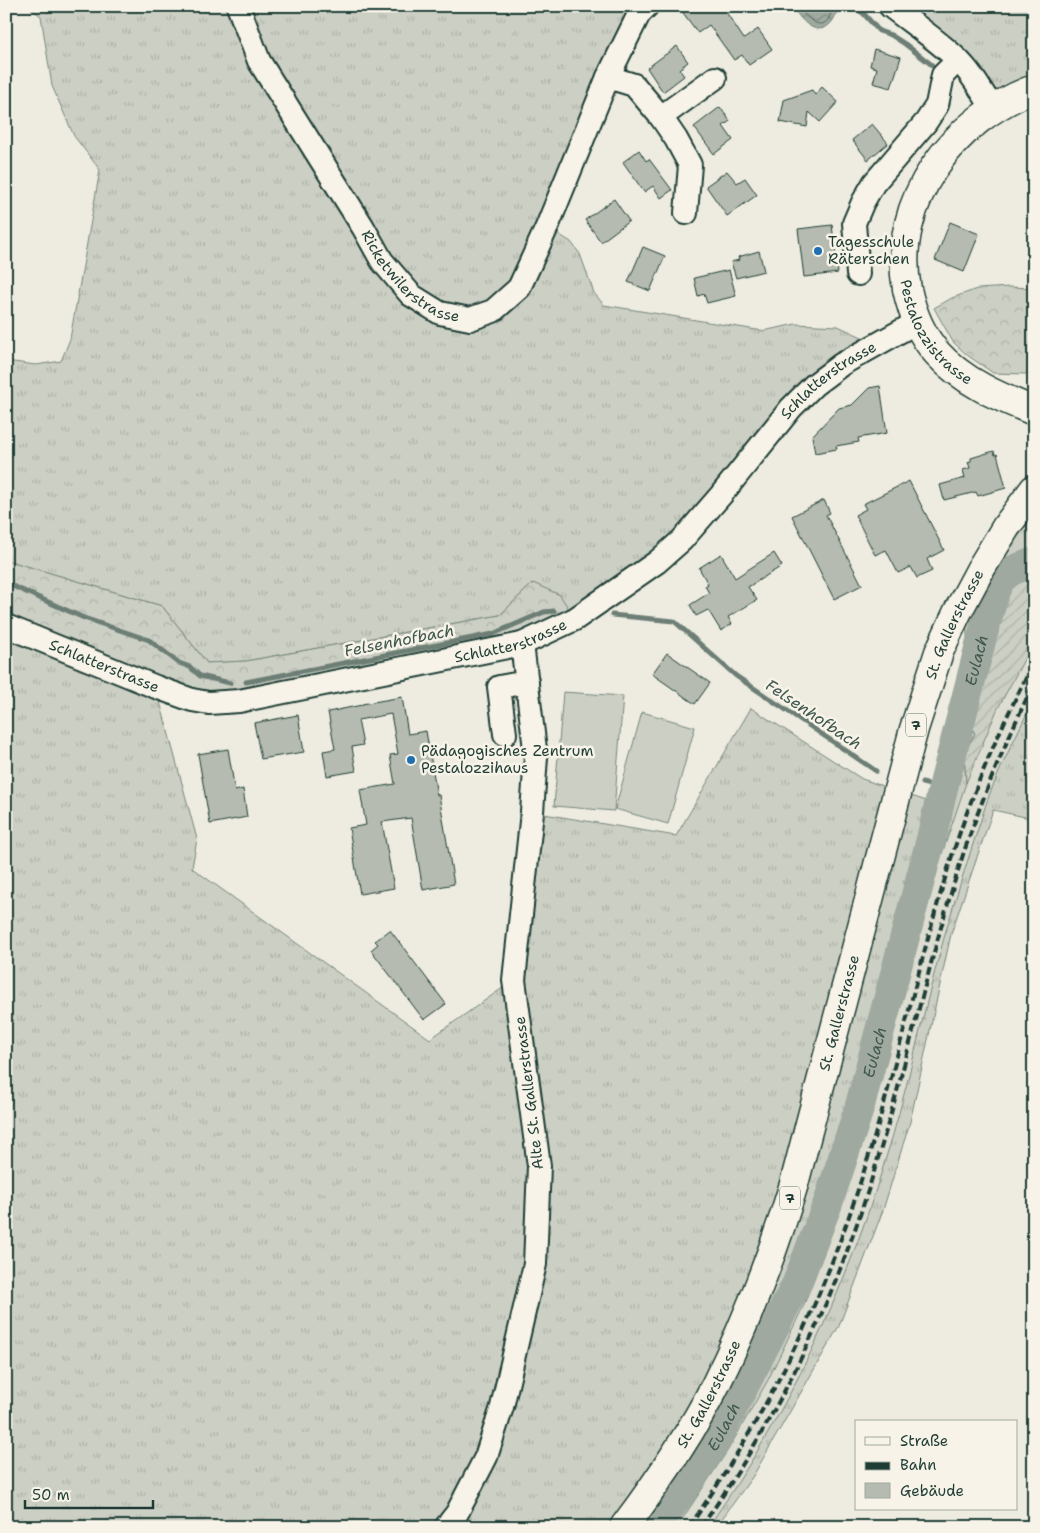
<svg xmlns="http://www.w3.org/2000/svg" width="1040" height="1533" viewBox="0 0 1040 1533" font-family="'Shantell Sans',sans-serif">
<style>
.built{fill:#ddddd2}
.grass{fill:url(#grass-tufts);stroke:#76867c}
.forest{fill:url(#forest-crowns);stroke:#76867c}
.garden{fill:url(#garden-furrows);stroke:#76867c}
.pitch{fill:#cccfc4;stroke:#76867c}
.water{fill:url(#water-waves);stroke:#6c7e74}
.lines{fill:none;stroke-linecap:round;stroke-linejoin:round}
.shore{stroke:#52685f;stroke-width:1}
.stream{stroke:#6c7e74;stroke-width:5}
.river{stroke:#9fa99f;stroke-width:30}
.building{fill:#b5bbb0;stroke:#1f3d34}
.minor-casing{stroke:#1f3d34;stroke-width:26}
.major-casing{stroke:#1f3d34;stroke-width:31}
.minor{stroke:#f7f3e8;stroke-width:22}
.major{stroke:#f7f3e8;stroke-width:28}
.rail{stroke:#1f3d34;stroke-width:4;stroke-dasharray:8 4;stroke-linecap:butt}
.poi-dot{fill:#1f6fb2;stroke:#f7f3e8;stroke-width:2}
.labels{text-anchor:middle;stroke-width:5;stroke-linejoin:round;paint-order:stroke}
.shield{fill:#f7f3e8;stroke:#60746a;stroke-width:1}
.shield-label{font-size:14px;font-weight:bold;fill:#1f3d34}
.poi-label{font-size:15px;fill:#1f3d34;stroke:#f7f3e8;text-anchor:start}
.street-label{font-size:15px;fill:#1f3d34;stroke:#f7f3e8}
.water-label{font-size:16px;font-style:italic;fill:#3f584f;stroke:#f7f3e8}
</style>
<defs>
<pattern id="grass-tufts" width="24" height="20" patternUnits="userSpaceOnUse" patternTransform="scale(1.25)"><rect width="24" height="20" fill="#cccfc4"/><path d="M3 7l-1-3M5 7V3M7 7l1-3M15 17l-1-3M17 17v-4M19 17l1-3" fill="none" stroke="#afb3a9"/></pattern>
<pattern id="forest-crowns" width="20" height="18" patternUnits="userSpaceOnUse" patternTransform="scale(1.25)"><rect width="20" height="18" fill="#cccfc4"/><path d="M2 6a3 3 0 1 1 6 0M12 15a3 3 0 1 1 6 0" fill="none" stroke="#afb3a9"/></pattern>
<pattern id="garden-furrows" width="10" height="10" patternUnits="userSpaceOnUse" patternTransform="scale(1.25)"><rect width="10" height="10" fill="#cccfc4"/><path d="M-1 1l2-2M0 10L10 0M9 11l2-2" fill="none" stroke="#afb3a9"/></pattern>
<pattern id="water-waves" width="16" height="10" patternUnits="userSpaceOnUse" patternTransform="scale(1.25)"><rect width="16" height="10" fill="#9fa99f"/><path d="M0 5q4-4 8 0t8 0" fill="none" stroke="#818b82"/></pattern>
</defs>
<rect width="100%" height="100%" fill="#eeece1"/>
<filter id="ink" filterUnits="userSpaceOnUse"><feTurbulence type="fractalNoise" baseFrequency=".02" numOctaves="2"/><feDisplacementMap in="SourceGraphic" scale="10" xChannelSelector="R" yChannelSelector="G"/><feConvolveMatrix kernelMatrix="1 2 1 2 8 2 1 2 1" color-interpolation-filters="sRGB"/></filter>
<g filter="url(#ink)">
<path class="built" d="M 1034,641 L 1034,699 L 990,793 L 966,865 L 939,954 L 910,1072 L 884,1164 L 858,1241 L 828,1318 L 792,1392 L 750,1464 L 708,1527 L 677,1527 L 728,1450 L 768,1380 L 803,1307 L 832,1232 L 854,1168 L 884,1064 L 941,857 L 966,783 L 997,710 Z"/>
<g class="grass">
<path d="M 27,6 L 39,6 L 48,13 L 47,6 L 647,6 L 547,227 L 571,242 L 580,254 L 594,293 L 604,305 L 763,331 L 796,324 L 838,326 L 864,338 L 870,348 L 842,364 L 721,495 L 575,619 L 533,583 L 500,615 L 246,661 L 207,663 L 162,606 L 6,560 L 6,361 L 36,365 L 61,361 L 70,339 L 100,170 L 74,136 L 52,86 L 41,16 Z"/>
<path d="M 891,6 L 1034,6 L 1034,89 L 993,109 Z"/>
<path d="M 1032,518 L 1034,518 L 1034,573 L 1025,575 L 1005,594 L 967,717 L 975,734 L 964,752 L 966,783 L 941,857 L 884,1064 L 854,1168 L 832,1232 L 803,1307 L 768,1380 L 728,1450 L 677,1527 L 6,1527 L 6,626 L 156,687 L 197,839 L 192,868 L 430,1039 L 514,980 L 532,812 L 676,836 L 751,708 L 862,779 L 932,803 L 968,647 L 966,625 L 1010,547 Z"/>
<path d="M 1034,699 L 1034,819 L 993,810 L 951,934 L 910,1122 L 883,1210 L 839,1326 L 753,1476 L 716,1527 L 708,1527 C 787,1415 844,1294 884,1164 C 906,1096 920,1025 939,956 C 949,918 961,881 973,844 C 979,827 984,809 990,793 C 1003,761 1019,730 1034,699 Z"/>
</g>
<g class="forest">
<path d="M 1010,287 L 1033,288 L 1030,329 L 1034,334 L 1034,368 L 1026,374 L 993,373 L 967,355 L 953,342 L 934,308 L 952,298 L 977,289 Z"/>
<path d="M 6,560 L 162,606 L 207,663 L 246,661 L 500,615 L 533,583 L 560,595 L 575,619 L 522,644 L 209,703 L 6,626 Z"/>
</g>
<path class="garden" d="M 1034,573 L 1034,641 L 997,710 L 966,783 L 964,752 L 975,734 L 967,717 L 1005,594 L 1025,575 Z"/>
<g class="pitch">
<path d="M 563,692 L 623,696 L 614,811 L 554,806 Z"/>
<path d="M 642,712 L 695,727 L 668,824 L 615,809 Z"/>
</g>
<path class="water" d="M 791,6 L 838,6 C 837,14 833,23 826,27 C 811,35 799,16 791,6 Z"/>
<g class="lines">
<path class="shore" d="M 797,6 C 810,21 826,38 833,6"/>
<g class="stream">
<path d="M 853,6 L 864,14 L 879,31 L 891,35 L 905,44 L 932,65"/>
<path d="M 6,583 L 84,618 L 149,640 L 179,663 L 190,667 L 200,676 L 230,683"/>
<path d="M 612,615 L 674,621 L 736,676 L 876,771"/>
<path d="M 246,682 L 493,634 L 544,612 L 554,611"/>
<path d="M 922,783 L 943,788"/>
</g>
<path class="river" id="s1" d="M 656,1527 L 681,1493 L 716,1441 L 797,1283 L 828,1203 L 859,1109 L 931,839 L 943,788 L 982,637 L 995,591 L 1000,580 L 1011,571 L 1034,562"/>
</g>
<g class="building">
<path d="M 678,6 L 722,6 L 744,39 L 758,29 L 772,49 L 749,65 L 742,55 L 734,60 L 709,25 L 698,33 Z"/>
<path d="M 677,46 L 688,62 L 679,69 L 684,76 L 663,92 L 647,68 Z"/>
<path d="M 874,49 L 901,57 L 891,88 L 873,83 L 877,68 L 870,66 Z"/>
<path d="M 822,87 L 838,102 L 820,122 L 809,112 L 807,127 L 780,122 L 784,100 L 812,90 L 815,95 Z"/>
<path d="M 720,107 L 730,121 L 723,126 L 733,140 L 714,154 L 694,127 Z"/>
<path d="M 872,124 L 888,143 L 868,160 L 852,140 Z"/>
<path d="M 639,150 L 646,161 L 649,159 L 672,190 L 661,198 L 653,186 L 644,192 L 623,162 Z"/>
<path d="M 727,171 L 737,183 L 745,178 L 757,195 L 727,216 L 706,186 Z"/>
<path d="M 614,199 L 629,221 L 601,242 L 585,220 Z"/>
<path d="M 950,222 L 979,234 L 964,272 L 935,260 Z"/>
<path d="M 832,225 L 838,273 L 804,277 L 798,229 Z"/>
<path d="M 643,247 L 665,256 L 650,291 L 628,282 Z"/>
<path d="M 759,251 L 764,271 L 736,278 L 731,262 L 739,260 L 738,257 Z"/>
<path d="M 729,270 L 736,296 L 707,303 L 704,294 L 698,296 L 694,278 Z"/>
<path d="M 880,386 L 887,433 L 858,438 L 859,442 L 836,446 L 837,449 L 815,453 L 812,436 L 839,408 L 852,405 L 869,388 Z"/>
<path d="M 994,451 L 995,455 L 997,454 L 1006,488 L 978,496 L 976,492 L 944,500 L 940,485 L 965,478 L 963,470 L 970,468 L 968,462 L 971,461 L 971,458 Z"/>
<path d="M 909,481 L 944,550 L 927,559 L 932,571 L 917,578 L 911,567 L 898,573 L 886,550 L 875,555 L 855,515 L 866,509 L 863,504 Z"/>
<path d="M 824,500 L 830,513 L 826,515 L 862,585 L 834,599 L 792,516 Z"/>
<path d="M 774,553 L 782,566 L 748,587 L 757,600 L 728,617 L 732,624 L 721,631 L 708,610 L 696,616 L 690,605 L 709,593 L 705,586 L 708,584 L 699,568 L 721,554 L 735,578 Z"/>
<path d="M 667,653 L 710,683 L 695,704 L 652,674 Z"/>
<path d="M 402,697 L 408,734 L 426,731 L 437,795 L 439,795 L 454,884 L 423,890 L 411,818 L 382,822 L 394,888 L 360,894 L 349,828 L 366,825 L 360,790 L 395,784 L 390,755 L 398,754 L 391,714 L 358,720 L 363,745 L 352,747 L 356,771 L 327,776 L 323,751 L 335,749 L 328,712 L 362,705 L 362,704 Z"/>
<path d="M 298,715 L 304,752 L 261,759 L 254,723 Z"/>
<path d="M 228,749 L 235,791 L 243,789 L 247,817 L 210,824 L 198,754 Z"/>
<path d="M 390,930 L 446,1004 L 424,1020 L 371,950 L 378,944 L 375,941 Z"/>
</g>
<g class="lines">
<defs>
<g id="minor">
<path id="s2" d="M 238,6 L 259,61 L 363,227 L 382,261 L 411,295 L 440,313 L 470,319 L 493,311 L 519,288 L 547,227 L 608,77 L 639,14 L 647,6"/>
<path d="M 890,6 C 913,24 936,39 957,59 C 972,73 982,92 993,109"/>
<path d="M 608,77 L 634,85 L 661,117 L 676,139 L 690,165 L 686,213"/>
<path d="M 661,117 L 715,78"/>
<path d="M 858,274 L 854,223 L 863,202 L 874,183 L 926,122 L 937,105 L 943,75 L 958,60"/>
<path id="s3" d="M 6,626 L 156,687 L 192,700 L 209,703 L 239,701 L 522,644 L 575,619 L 657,562 L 682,540 L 721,495 L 791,408 L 814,385 L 842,364 L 917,322"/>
<path d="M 505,734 L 499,687 L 527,682"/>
<path d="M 446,1527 L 457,1513 L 486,1457 L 502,1407 L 535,1264 L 539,1166 L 514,980 L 532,812 L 536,757 L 522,644"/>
</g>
<g id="major">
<path id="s4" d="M 1034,89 C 955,117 890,202 907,289 C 912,312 921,335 937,353 C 963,382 999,397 1034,411"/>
<path id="s5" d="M 624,1527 C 657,1483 690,1436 715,1386 C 747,1321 773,1254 794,1184 L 914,729 L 939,652 L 957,613 L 980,570 L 1006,527 L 1034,489"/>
</g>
</defs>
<use href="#minor" class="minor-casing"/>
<use href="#major" class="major-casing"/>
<use href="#minor" class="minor"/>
<use href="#major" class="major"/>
<g class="rail">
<path d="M 689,1527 C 767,1415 822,1304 863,1174 C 896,1071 918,965 950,862 C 972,793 1000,726 1034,663"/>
<path d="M 701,1527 C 770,1430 824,1322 862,1209 C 900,1095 924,976 961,861 C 981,800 1006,741 1034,683"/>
</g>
</g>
</g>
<g class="poi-dot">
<circle cx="818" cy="251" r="5"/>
<circle cx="411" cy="760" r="5"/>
</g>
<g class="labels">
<g class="shield">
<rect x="906" y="713.5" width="20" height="23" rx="4"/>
<rect x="780" y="1186.5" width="20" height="23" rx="4"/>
</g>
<g class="shield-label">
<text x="916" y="730">7</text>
<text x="790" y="1203">7</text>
</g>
<g class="poi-label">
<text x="828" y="247">Tagesschule<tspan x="828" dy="17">Räterschen</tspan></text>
<text x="421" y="756">Pädagogisches Zentrum<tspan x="421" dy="17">Pestalozzihaus</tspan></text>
</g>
<g class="street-label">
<text dy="5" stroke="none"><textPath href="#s2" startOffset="326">Ricketwilerstrasse</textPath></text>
<text dy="5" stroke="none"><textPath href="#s4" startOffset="310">Pestalozzistrasse</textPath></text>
<text dy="5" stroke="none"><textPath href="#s3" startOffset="946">Schlatterstrasse</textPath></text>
<text dy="5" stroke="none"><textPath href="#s5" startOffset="968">St. Gallerstrasse</textPath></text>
<text dy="5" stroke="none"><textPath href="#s3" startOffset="526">Schlatterstrasse</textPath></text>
<text dy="5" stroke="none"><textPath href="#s3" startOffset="106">Schlatterstrasse</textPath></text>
<text dy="5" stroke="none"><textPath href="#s5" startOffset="562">St. Gallerstrasse</textPath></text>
<text transform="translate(529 1093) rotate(-97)" y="5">Alte St. Gallerstrasse</text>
<text dy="5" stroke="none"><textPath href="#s5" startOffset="158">St. Gallerstrasse</textPath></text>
</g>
<g class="water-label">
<text transform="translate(399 640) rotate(-11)" y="6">Felsenhofbach</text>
<text dy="6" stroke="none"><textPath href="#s1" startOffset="931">Eulach</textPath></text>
<text transform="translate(814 714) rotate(34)" y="6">Felsenhofbach</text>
<text dy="6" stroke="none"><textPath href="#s1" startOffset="526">Eulach</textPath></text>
<text dy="6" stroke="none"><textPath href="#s1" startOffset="121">Eulach</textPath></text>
</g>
</g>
<rect width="1040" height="1533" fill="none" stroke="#f7f3e8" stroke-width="25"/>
<rect x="12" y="12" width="1015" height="1508" fill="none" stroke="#1f3d34" stroke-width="2" filter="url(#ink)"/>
<rect x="855" y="1420" width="162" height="90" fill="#f7f3e8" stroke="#a1aaa0"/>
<rect x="865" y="1437" width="25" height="8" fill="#f7f3e8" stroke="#a1aaa0"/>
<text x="900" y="1446" font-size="15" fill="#1f3d34">Straße</text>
<rect x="865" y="1462" width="25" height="8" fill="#1f3d34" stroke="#a1aaa0"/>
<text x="900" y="1470" font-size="15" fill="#1f3d34">Bahn</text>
<rect x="865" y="1483" width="25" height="15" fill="#b5bbb0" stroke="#a1aaa0"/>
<text x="900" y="1496" font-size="15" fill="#1f3d34">Gebäude</text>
<path d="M25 1500v8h128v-8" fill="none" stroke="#1f3d34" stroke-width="2.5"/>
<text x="32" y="1500" font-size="15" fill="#1f3d34" stroke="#f7f3e8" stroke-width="4" paint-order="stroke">50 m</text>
</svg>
